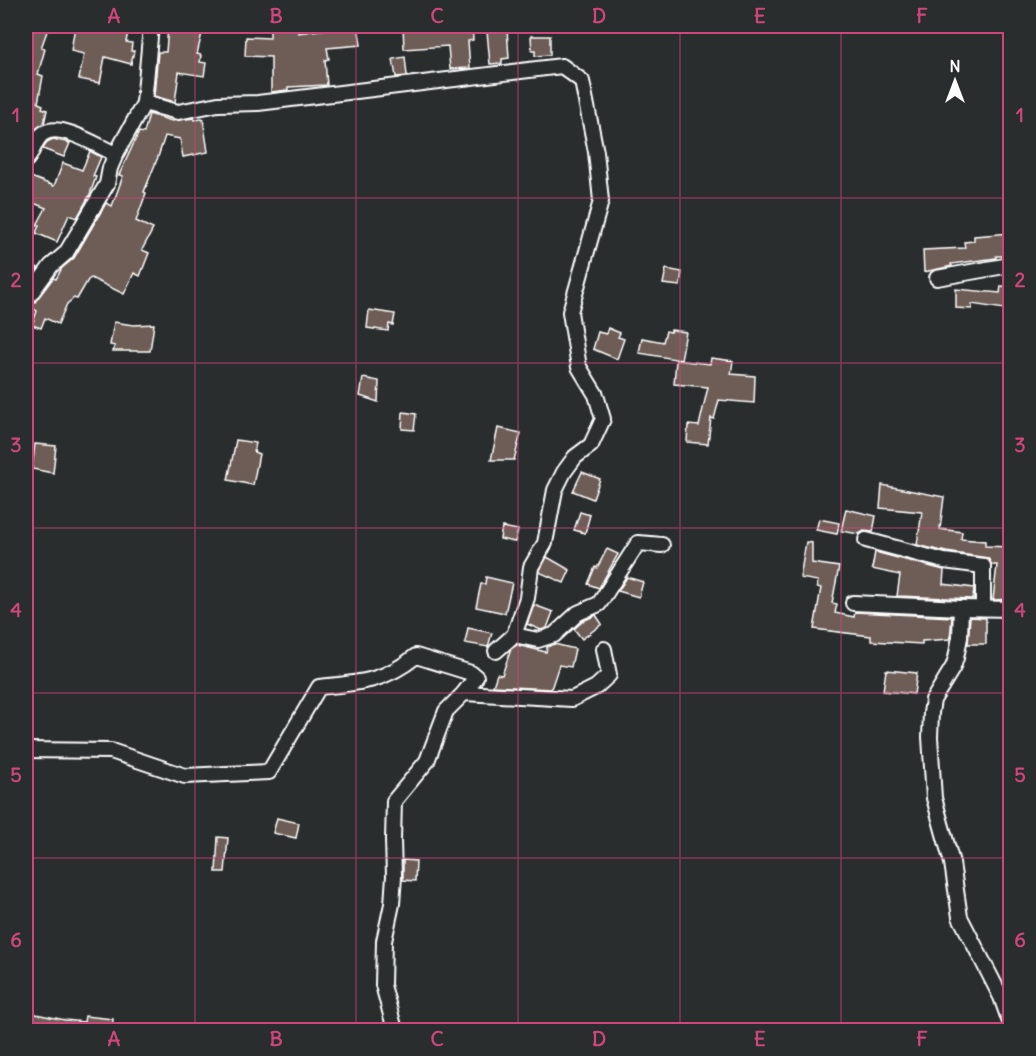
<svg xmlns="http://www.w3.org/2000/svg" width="1036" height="1056" viewBox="0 0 1036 1056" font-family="Delius,sans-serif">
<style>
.building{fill:#6e5d56;stroke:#fff;stroke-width:1.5}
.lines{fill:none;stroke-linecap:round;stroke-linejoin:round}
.minor-casing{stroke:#fff;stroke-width:18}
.minor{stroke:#2a2d2e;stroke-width:14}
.grid{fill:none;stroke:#ce467c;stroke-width:1.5;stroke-opacity:0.55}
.neatline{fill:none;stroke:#ce467c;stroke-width:2}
.grid-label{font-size:20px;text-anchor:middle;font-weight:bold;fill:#ce467c}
</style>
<rect width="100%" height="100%" fill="#2a2d2e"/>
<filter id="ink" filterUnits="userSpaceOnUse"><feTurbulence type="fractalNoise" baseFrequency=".0167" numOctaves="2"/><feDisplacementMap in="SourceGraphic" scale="12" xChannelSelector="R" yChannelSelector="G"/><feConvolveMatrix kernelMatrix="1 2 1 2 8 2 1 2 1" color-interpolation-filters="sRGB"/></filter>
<g filter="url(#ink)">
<g class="building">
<path d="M 32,26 L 49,26 L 41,48 L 45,49 L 38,74 L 43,76 L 38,103 L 43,105 L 42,108 L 47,110 L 44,124 L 34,130 L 26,142 L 26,56 L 30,39 L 27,38 Z"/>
<path d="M 75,26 L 129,26 L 126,42 L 132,43 L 131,51 L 134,51 L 131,64 L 105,57 L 100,83 L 79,79 L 84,54 L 71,51 Z"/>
<path d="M 168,26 L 203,29 L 197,54 L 201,55 L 200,62 L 206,63 L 204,76 L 179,72 L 175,102 L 154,96 L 158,52 L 166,52 Z"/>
<path d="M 284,26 L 298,26 L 298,33 L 326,29 L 326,26 L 358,26 L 361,45 L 327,48 L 329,59 L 325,60 L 327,85 L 288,87 L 288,90 L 271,92 L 271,57 L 245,56 L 246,37 L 270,38 L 270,29 L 284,28 Z"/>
<path d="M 403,26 L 472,26 L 473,40 L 468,41 L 470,68 L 450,69 L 448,46 L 404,49 Z"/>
<path d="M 507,29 L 509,58 L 502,59 L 502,63 L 490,64 L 487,31 Z"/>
<path d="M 531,36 L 550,36 L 550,55 L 535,56 L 535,51 L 532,51 Z"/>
<path d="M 405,57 L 407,76 L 396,77 L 393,59 Z"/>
<path d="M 149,114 L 172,121 L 194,118 L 194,120 L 203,119 L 208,152 L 183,157 L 180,139 L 165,136 L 158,157 L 144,192 L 146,193 L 136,221 L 153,229 L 142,250 L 149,253 L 140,276 L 134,273 L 124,294 L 91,278 L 88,280 L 77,299 L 74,298 L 67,304 L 58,324 L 45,318 L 41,328 L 32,325 L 37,311 L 31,307 L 53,278 L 56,279 L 62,268 L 74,258 L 106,203 L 112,206 L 123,176 L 119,175 L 139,132 L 144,133 Z"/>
<path d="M 53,139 L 70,143 L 64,157 L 43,149 L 47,142 Z"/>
<path d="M 90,151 L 101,157 L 93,176 L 96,177 L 90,194 L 77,218 L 69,215 L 57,242 L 36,233 L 39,225 L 37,225 L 46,208 L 26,200 L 26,175 L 54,186 L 63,163 L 82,170 Z"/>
<path d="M 1011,233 L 1011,256 L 996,256 L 996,258 L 951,264 L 952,266 L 924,272 L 923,250 L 965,248 L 964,242 L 974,241 L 974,236 Z"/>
<path d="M 26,260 L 38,268 L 27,284 L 26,283 Z"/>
<path d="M 666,269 L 682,272 L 680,286 L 663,284 Z"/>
<path d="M 1001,286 L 1011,287 L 1011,310 L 972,304 L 972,309 L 956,308 L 956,289 L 1000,293 Z"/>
<path d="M 369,310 L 395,314 L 393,325 L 389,324 L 388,331 L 367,328 Z"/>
<path d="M 114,322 L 133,325 L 154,324 L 150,351 L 113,351 L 115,346 L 110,345 Z"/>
<path d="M 608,328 L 620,333 L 618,337 L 624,339 L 617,359 L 593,349 L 598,332 L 606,334 Z"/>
<path d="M 671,330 L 686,332 L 681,360 L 639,353 L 642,338 L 663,342 L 666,331 L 671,332 Z"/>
<path d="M 711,358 L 733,361 L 731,374 L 755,376 L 754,403 L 719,400 L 714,419 L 711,418 L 708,444 L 687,442 L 688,425 L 699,426 L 708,387 L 674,384 L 676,360 L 710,364 Z"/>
<path d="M 363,378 L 379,381 L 378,402 L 360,396 Z"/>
<path d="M 403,412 L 416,414 L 414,430 L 402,429 Z"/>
<path d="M 498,428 L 521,433 L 514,460 L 491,460 Z"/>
<path d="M 236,440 L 256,443 L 254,452 L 259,454 L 253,485 L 228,480 Z"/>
<path d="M 35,444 L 56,446 L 53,473 L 32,469 Z"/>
<path d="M 582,472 L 600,479 L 593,499 L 573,491 Z"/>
<path d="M 882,485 L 944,497 L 940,529 L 962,532 L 961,539 L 985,541 L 985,546 L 1010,547 L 1011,599 L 993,600 L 997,565 L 992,565 L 988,558 L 946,552 L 917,545 L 922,512 L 880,508 Z"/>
<path d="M 846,509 L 876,516 L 873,532 L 864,531 L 859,534 L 841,531 Z"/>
<path d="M 580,512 L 590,515 L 585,533 L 574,530 Z"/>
<path d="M 819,519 L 839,523 L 837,534 L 816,530 Z"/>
<path d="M 502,527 L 518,530 L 515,542 L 500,539 Z"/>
<path d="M 806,542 L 812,543 L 812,563 L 839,567 L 832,603 L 837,604 L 835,613 L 854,617 L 855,612 L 952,617 L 950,639 L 922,641 L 922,644 L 871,641 L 871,636 L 814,629 L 821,588 L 817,587 L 818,581 L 800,578 Z"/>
<path d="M 607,549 L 618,554 L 599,588 L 588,584 L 595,567 L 597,568 Z"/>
<path d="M 875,552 L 944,570 L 943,584 L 974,588 L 973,599 L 897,596 L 900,575 L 872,569 Z"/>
<path d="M 547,557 L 570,570 L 564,583 L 539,572 Z"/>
<path d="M 486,577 L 512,583 L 505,613 L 476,607 L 481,584 L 485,584 Z"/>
<path d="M 627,577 L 643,582 L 639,597 L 618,591 Z"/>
<path d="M 534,605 L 553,612 L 547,628 L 541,630 L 527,624 Z"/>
<path d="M 596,615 L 602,624 L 582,639 L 574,629 L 583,621 Z"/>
<path d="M 970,617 L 986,618 L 986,644 L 968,644 Z"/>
<path d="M 468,628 L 492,633 L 488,647 L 465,643 Z"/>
<path d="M 554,644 L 575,649 L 571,667 L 559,665 L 551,689 L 493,686 L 497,674 L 502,675 L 511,649 L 517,645 L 546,652 L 547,647 Z"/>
<path d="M 886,670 L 917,673 L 914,694 L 883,691 Z"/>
<path d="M 277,818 L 299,823 L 296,838 L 273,833 Z"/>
<path d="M 218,837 L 228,838 L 225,872 L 216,872 Z"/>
<path d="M 403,860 L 416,861 L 415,881 L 403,880 Z"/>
<path d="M 26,1012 L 65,1020 L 84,1022 L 85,1016 L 113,1019 L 112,1030 L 26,1029 Z"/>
</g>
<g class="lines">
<defs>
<g id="minor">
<path d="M 144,103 L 178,112 L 218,104 L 258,103 L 562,66 L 582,81 L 596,152 L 601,201 L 570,312 L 579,367 L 596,395 L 603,419 L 591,445 L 575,457 L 564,472 L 555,490 L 545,543 L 531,567 L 527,598 L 514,635 L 496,651"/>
<path d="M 26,160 C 34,152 34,139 44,133 C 61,122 99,147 116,154"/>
<path d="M 937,278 L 1010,265"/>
<path d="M 26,300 L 51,266 L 66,253 L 107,184 L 110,168 L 116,154 L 144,103 L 151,26"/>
<path d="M 866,540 L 944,561 L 983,566 L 983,608"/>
<path d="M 853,603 L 961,608 L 960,637 L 956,658 L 953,667 L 933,700 L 931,713 L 930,737 L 934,798 L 952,863 L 960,917 L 1001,997 L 1010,1022"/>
<path d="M 961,608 L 1010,609"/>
<path d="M 514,635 L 538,640 L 554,635 L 578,613 L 599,604 L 638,543 L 662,545"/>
<path d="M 26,750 L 111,751 L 185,776 L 269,772 L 319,687 C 359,683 384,682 416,656 L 471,673 L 476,677 L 464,693"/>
<path d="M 395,1030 L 383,985 L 384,941 L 392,904 L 394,876 L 393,840 L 394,801 L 427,761 L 446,711 L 464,693 L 572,699 L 596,687 L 609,675 L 604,649"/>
</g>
</defs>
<use href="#minor" class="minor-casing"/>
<use href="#minor" class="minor"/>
</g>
</g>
<path class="grid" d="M 195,26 L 195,1030M 356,26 L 356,1030M 518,26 L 518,1030M 680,26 L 680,1030M 841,26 L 841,1030M 26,198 L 1010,198M 26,363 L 1010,363M 26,528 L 1010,528M 26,693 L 1010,693M 26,858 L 1010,858"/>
<rect width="1036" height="1056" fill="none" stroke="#2a2d2e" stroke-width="66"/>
<g transform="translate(955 81)" stroke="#2a2d2e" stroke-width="4.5" paint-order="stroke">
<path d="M0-4.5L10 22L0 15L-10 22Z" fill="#ffffff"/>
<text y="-9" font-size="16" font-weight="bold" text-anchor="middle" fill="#ffffff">N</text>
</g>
<rect x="33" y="33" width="970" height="990" class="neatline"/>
<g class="grid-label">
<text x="114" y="23">A</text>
<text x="276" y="23">B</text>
<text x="437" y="23">C</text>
<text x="599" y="23">D</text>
<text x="760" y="23">E</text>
<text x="922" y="23">F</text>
<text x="16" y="122">1</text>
<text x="1020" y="122">1</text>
<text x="16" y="287">2</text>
<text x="1020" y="287">2</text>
<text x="16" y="452">3</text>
<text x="1020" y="452">3</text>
<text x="16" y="617">4</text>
<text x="1020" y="617">4</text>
<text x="16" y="782">5</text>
<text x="1020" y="782">5</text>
<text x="16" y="947">6</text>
<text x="1020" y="947">6</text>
<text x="114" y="1046">A</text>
<text x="276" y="1046">B</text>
<text x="437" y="1046">C</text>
<text x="599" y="1046">D</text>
<text x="760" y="1046">E</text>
<text x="922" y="1046">F</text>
</g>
</svg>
